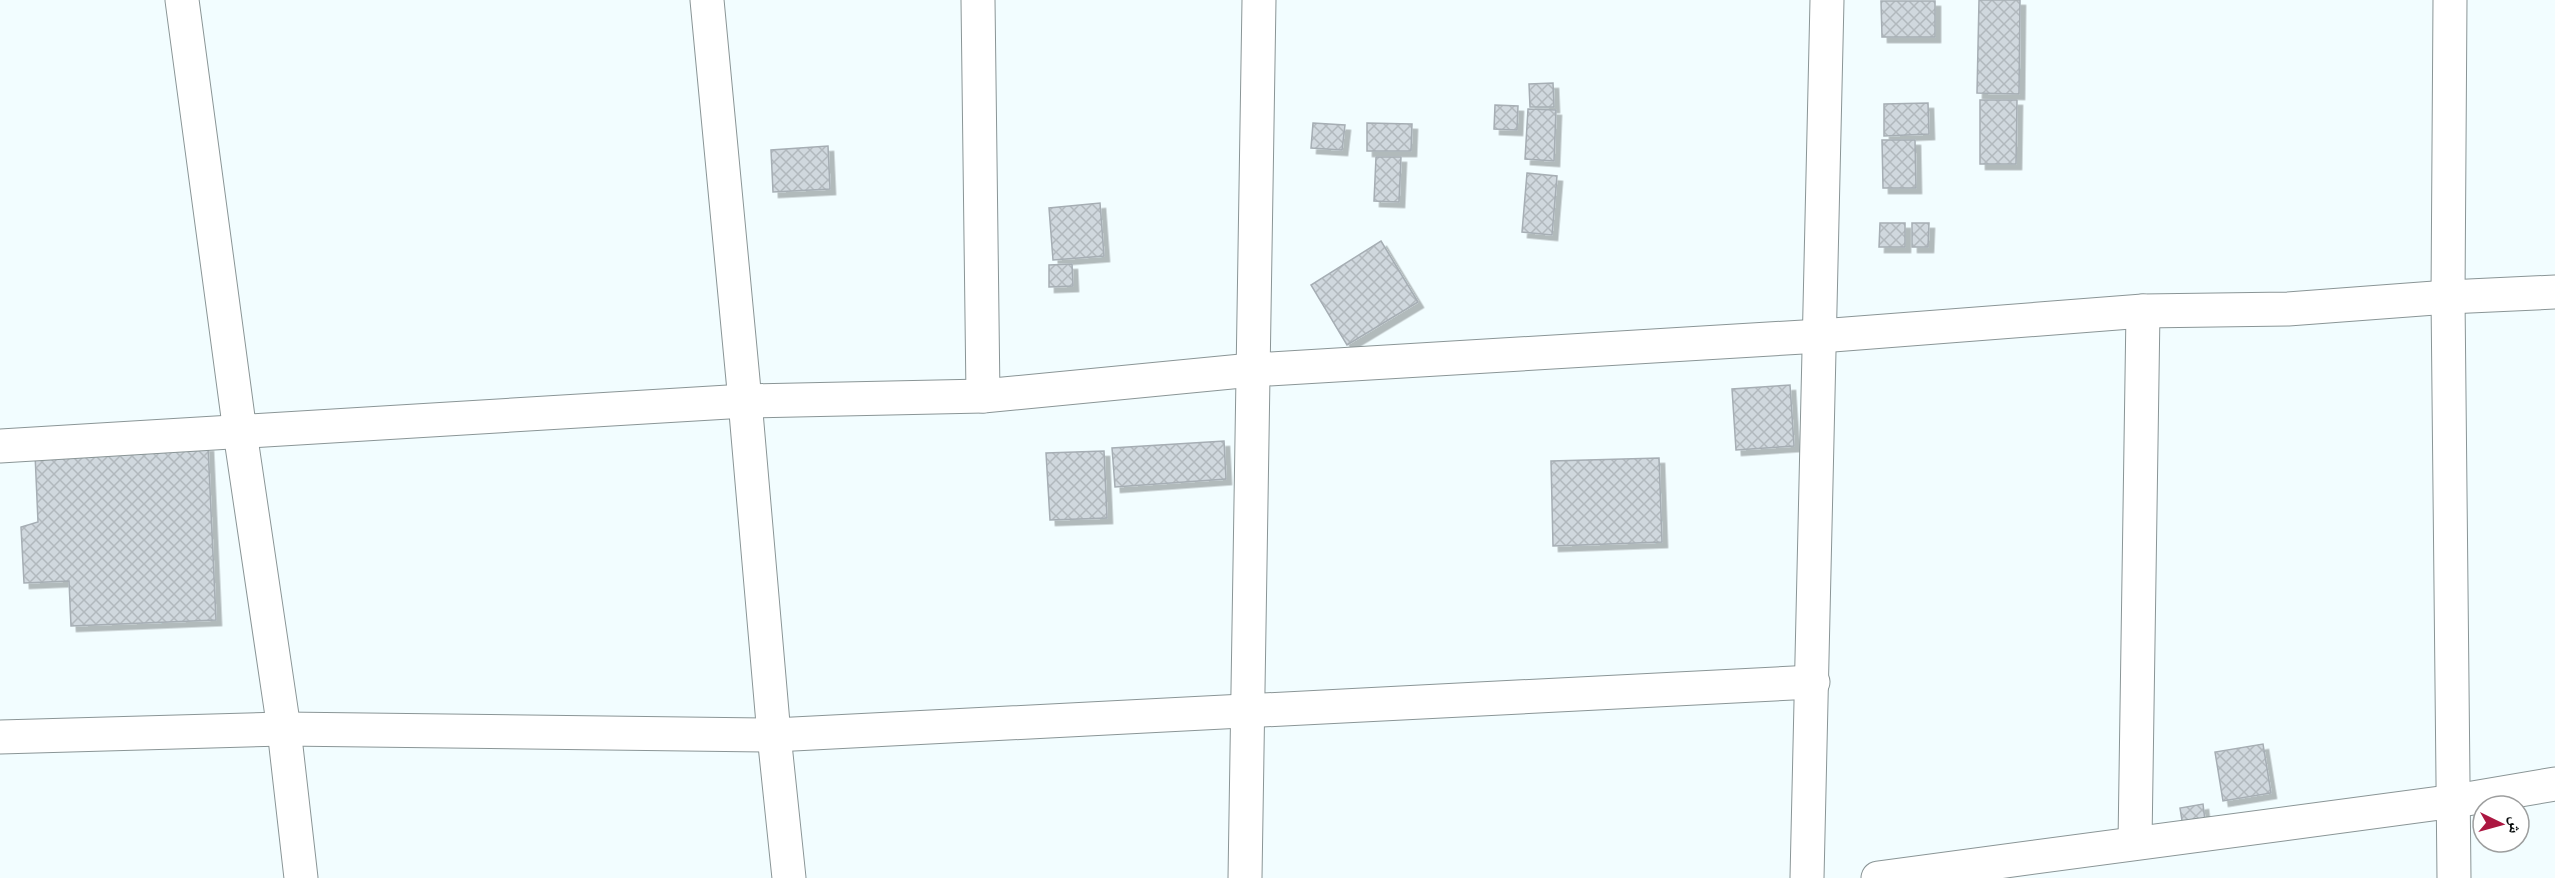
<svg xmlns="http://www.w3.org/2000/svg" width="2555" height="878" viewBox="0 0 2555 878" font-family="'IBM Plex Sans','Noto Naskh Arabic',sans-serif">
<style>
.building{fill:url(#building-cross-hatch);stroke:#a6aeb4;stroke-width:1.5;filter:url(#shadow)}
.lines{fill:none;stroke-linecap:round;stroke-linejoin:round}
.minor-casing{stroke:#8a9596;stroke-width:35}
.minor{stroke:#fff;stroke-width:33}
</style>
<defs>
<pattern id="building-cross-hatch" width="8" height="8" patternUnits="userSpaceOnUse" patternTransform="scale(1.5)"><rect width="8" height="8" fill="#d0d8de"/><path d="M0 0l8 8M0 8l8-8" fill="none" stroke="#b1b8bd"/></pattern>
<filter id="shadow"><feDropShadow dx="5.5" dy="5.5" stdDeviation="0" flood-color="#0004"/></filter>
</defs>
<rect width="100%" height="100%" fill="#f2fdff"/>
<g class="building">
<path d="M 1979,0 L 2020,0 L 2019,94 L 1977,93 Z"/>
<path d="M 1881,1 L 1935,1 L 1935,37 L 1882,37 Z"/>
<path d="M 1553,83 L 1554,107 L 1530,107 L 1529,84 Z"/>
<path d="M 1980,100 L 2017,100 L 2016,164 L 1980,164 Z"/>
<path d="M 1928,103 L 1929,134 L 1884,136 L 1884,104 Z"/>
<path d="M 1495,105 L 1518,106 L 1517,130 L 1494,129 Z"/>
<path d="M 1528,109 L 1556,110 L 1554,161 L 1525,159 Z"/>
<path d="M 1313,123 L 1345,125 L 1342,150 L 1311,148 Z"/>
<path d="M 1367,123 L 1412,124 L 1411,151 L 1367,151 Z"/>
<path d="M 1882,140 L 1915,140 L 1916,188 L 1883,188 Z"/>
<path d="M 828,146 L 830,189 L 773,192 L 771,150 Z"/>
<path d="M 1376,157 L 1401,157 L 1399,202 L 1374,201 Z"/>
<path d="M 1527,173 L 1557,176 L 1552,235 L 1522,232 Z"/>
<path d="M 1100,203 L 1104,256 L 1053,260 L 1049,208 Z"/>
<path d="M 1880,223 L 1905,223 L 1905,247 L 1879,247 Z"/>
<path d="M 1912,223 L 1929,223 L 1928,247 L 1912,247 Z"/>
<path d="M 1381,241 L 1418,302 L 1347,345 L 1311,285 Z"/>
<path d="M 1072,264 L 1073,286 L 1049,287 L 1049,265 Z"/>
<path d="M 1790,385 L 1794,446 L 1736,450 L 1732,389 Z"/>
<path d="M 1224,441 L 1226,479 L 1115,487 L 1112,448 Z"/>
<path d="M 208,446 L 216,620 L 71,626 L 69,581 L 24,583 L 21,527 L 38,522 L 35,454 Z"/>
<path d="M 1104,451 L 1107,518 L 1050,520 L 1046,453 Z"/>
<path d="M 1659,458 L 1662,542 L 1553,546 L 1551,461 Z"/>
<path d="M 2263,744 L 2271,793 L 2223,801 L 2215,752 Z"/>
<path d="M 2203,804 L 2206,829 L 2184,833 L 2180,808 Z"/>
</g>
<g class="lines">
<defs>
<g id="minor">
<path d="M 182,0 L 240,432 L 284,729 L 301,878"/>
<path d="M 707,0 L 745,401 L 774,735 L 789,878"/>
<path d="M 978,0 L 983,396"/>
<path d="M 2450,0 L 2448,297 L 2454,878"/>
<path d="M 0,446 L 745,401 L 983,396 L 1252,370 L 1820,336 L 2143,311 L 2288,309 L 2448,297 L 2555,292"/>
<path d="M 0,737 L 284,729 L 774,735 L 1813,682"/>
<path d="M 2135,842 L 2143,311"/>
<path d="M 1245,878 L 1259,0"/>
<path d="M 1807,878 L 1827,0"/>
<path d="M 1878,878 L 2455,801 L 2555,784"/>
</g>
</defs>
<use href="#minor" class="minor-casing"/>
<use href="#minor" class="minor"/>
</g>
<g transform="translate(2501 824) rotate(95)"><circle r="28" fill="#ffffff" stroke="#9d9e9e" stroke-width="1.5"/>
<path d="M0-4.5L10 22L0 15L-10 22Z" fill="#ac1741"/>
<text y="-9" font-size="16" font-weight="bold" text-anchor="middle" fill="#090d0d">ش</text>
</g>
</svg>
